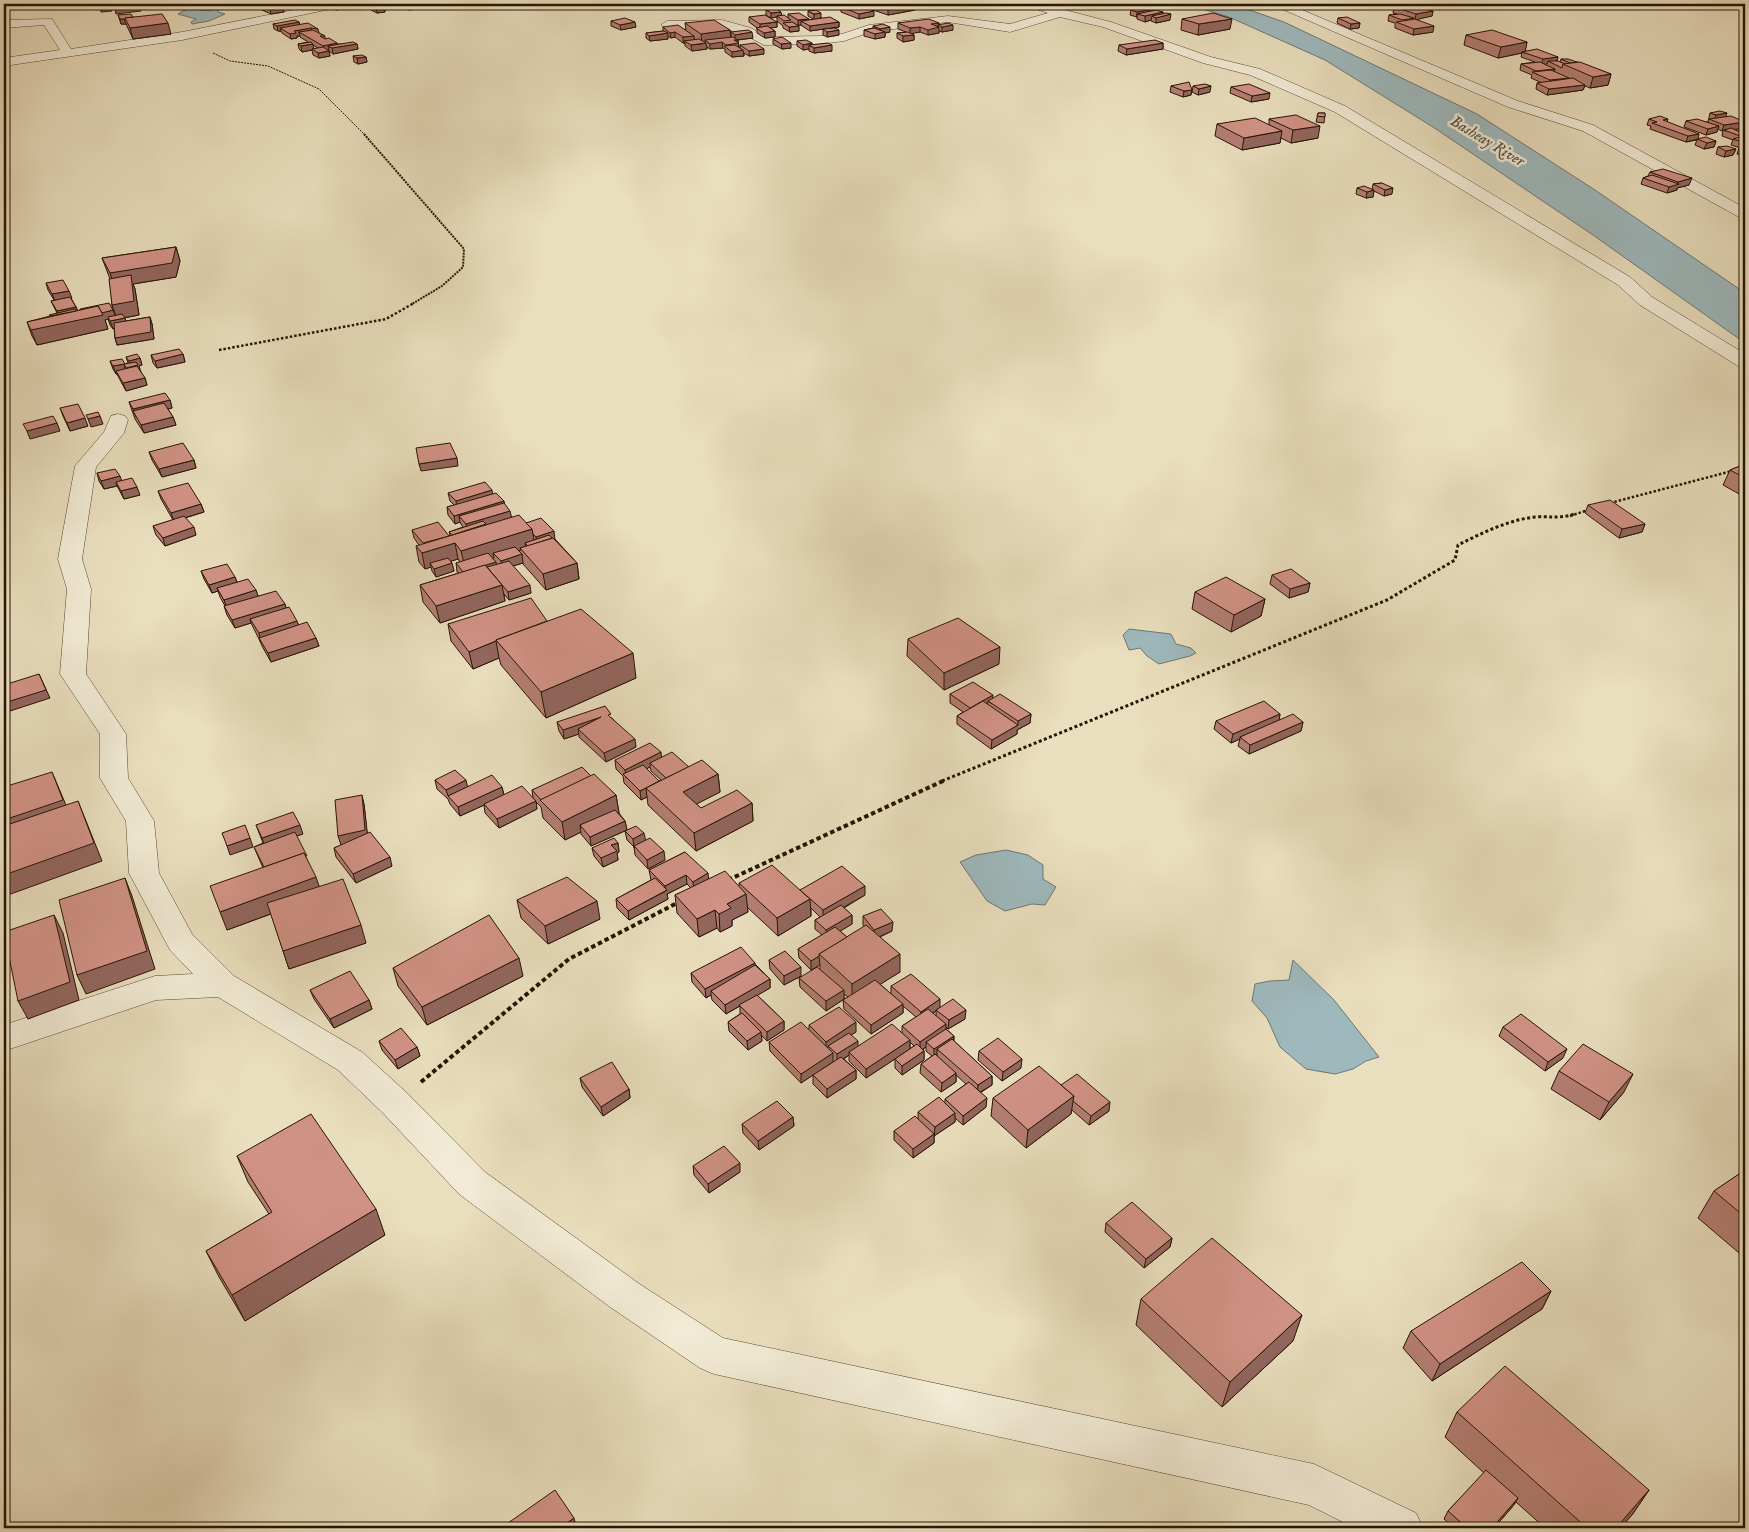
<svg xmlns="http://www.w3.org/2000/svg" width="1749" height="1532" viewBox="0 0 1749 1532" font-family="'IM FELL English',serif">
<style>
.water{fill:#9eb9bd;stroke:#6e7773}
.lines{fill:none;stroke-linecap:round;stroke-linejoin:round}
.minor-casing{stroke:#584633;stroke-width:1}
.path-far4{stroke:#271405;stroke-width:1;stroke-dasharray:2 1;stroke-linecap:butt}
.path-far3{stroke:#271405;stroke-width:2;stroke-dasharray:2 1;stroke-linecap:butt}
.path-far2{stroke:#271405;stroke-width:2.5;stroke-dasharray:2.5 2;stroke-linecap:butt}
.path-far1{stroke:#271405;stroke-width:3;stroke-dasharray:3 2.5;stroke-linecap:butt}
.path{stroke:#271405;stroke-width:4;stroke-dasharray:4.5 3;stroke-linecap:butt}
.minor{fill:#f1ead4;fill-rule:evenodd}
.wall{fill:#b47e73;stroke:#271405;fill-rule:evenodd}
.shaded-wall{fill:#92665e;stroke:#271405}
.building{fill:#d19286;stroke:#271405}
.labels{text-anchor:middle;stroke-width:5;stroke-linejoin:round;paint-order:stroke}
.far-water-label{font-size:16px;font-style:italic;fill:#514e45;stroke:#f1ead4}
</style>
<rect width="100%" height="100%" fill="#e9debd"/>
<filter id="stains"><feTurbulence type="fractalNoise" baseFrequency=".004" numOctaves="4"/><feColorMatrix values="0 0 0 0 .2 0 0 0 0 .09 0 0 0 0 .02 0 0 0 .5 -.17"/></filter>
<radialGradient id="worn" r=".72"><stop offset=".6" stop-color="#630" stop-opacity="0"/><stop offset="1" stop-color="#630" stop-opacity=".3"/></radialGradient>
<g class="water">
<path d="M 172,4 L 209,4 L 209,7 L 203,7 L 199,10 L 210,11 L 218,8 L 218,12 L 225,14 L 209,21 L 192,24 L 191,22 L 196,19 L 178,14 L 187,9 L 173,8 Z"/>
<path d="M 1187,4 L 1232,4 L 1284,22 L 1477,114 L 1595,190 L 1745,293 L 1745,343 L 1593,235 L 1433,127 L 1325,60 L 1229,17 Z"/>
<path d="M 1129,629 L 1171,634 L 1176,644 L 1191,648 L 1196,653 L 1190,656 L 1159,664 L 1147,656 L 1140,648 L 1129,650 L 1123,635 Z"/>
<path d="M 1006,850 L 1028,855 L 1043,865 L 1043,879 L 1056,887 L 1045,905 L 1032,904 L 1005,911 L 987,901 L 960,862 L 976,855 Z"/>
<path d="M 1293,960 L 1334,1000 L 1379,1057 L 1366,1061 L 1353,1069 L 1335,1074 L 1306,1069 L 1280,1047 L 1267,1018 L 1252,1001 L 1255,984 L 1270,981 L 1289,980 Z"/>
</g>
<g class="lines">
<defs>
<g id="minor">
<path d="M 324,4 L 346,4 L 340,7 L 182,40 L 4,66 L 4,58 L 60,50 L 44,25 L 4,28 L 4,20 L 52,19 L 71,49 L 182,32 Z"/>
<path d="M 1025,4 L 1042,4 L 1111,22 L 1211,57 L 1260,69 L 1345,106 L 1630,277 L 1652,297 L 1745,354 L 1745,368 L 1738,366 L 1640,305 L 1618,285 L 1335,112 L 1250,75 L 1203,63 L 1103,27 L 1060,17 L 1010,32 L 948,22 L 871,32 L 844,41 L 820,44 L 764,45 L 743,34 L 722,28 L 667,29 L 661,25 L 667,21 L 722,20 L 751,28 L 766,37 L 820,36 L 842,34 L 869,25 L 948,16 L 1010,24 L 1048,13 L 1027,6 Z"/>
<path d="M 1273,4 L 1288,4 L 1518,101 L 1593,125 L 1745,208 L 1745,219 L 1739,217 L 1583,131 L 1508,107 L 1275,6 Z"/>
<path d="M 118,414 L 125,416 L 128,420 L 124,433 L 96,467 L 82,559 L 91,589 L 86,674 L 126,734 L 128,778 L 154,821 L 159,873 L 192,934 L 234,976 L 362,1052 L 407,1093 L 485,1172 L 638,1283 L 723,1338 L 1314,1464 L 1416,1513 L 1423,1528 L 1355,1528 L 1309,1505 L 714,1374 L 700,1368 L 610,1307 L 459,1194 L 383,1113 L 338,1070 L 218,997 L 156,1000 L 4,1051 L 4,1025 L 155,976 L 193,974 L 170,950 L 129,873 L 126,821 L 100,778 L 100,734 L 60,674 L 67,589 L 58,559 L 75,466 L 104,432 L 111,416 Z"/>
</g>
</defs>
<use href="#minor" class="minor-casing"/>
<path class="path-far4" d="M 213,53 L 230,61 L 268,66 L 319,89 L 365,135"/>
<path class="path-far3" d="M 364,134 L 464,249 L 463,267 L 442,286 L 412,304"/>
<g class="path-far2">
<path d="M 219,350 L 386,319 L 414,303"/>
<path d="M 1610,503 L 1732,471"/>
<path d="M 1570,516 L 1588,510"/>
</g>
<path class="path-far1" d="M 942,781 L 1387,600 L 1455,560 L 1458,545 C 1482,533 1508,520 1535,517 C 1549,516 1561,519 1574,514"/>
<g class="path">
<path d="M 728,880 L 945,780"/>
<path d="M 421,1082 L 569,959 L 679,902"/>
</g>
<use href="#minor" class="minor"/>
</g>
<g class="wall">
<path d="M 250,4 L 276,4 L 283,7 L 284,12 L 271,14 L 262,10 L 262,8 L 258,9 Z"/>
<path d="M 328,4 L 366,4 L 347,7 L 344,6 L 345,8 L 336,10 L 329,7 Z"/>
<path d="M 404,4 L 419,4 L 420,8 L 409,10 L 404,7 Z"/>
<path d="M 783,4 L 813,4 L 813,5 L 794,8 Z"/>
<path d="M 870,4 L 915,4 L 915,10 L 888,15 L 870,9 Z"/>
<path d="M 1077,4 L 1100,4 L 1087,7 Z"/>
<path d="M 370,5 L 384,7 L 385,12 L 377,13 L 371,10 Z"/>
<path d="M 841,7 L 874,16 L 859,19 L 841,12 Z"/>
<path d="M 1394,7 L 1433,11 L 1432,16 L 1416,19 L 1433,32 L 1413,35 L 1395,28 L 1395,23 L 1388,21 L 1389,15 L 1397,14 L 1393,13 Z"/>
<path d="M 1154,9 L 1154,11 L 1163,12 L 1163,14 L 1170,20 L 1156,23 L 1151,21 L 1151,20 L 1145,22 L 1137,19 L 1137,17 L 1130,15 L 1131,10 Z"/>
<path d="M 766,10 L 788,18 L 788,14 L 809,20 L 813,19 L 808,16 L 808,11 L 821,18 L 839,22 L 839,27 L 835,28 L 839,35 L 827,37 L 823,35 L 823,29 L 810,31 L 802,26 L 801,25 L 798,25 L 799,31 L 790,32 L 783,28 L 783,26 L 777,21 L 777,17 L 771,18 L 766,15 Z"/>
<path d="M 118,15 L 133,17 L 171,34 L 133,39 L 126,24 L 121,24 Z"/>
<path d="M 749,17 L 777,22 L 777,27 L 770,28 L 775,31 L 775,37 L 765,38 L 757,33 L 757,28 L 749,22 Z"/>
<path d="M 1338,18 L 1360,23 L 1359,28 L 1350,29 L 1337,23 Z"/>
<path d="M 1182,19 L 1230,29 L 1198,35 L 1181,30 Z"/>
<path d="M 611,21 L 636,27 L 621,30 L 611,26 Z"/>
<path d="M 299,22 L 300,25 L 318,29 L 319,33 L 325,36 L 325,39 L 338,44 L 357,44 L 358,49 L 333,54 L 329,51 L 329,50 L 328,50 L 330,56 L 319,58 L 313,55 L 312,50 L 302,52 L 299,49 L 298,44 L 308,42 L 300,37 L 300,36 L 297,36 L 297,38 L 291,39 L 282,33 L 281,31 L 278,31 L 274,29 L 273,24 ZM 313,45 L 318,48 L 314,49 Z"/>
<path d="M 685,23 L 730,30 L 731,37 L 731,32 L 753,38 L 738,40 L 739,47 L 740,48 L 740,45 L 764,54 L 749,56 L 744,53 L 744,56 L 732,57 L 725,52 L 725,49 L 723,48 L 710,49 L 707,47 L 707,49 L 692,51 L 685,46 L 685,43 L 683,43 L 675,37 L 671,38 L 668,36 L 668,39 L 650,41 L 646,38 L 646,33 L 663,31 L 663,27 L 686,30 Z"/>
<path d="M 898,23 L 939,23 L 939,25 L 953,30 L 942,32 L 939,31 L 939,33 L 928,35 L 920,32 L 911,33 L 914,35 L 914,40 L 903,42 L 897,38 L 897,33 L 906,32 L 898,29 Z"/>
<path d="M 873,26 L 890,32 L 885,33 L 885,37 L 875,39 L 864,36 L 864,30 L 873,28 Z"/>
<path d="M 1466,35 L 1527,42 L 1525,51 L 1558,57 L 1557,61 L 1560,62 L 1561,59 L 1577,62 L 1611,74 L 1608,85 L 1590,88 L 1585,86 L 1583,90 L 1547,95 L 1536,89 L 1537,83 L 1542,83 L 1531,78 L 1532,75 L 1520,70 L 1521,64 L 1535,62 L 1521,57 L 1522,53 L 1498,58 L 1464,45 Z"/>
<path d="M 773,39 L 791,48 L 782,49 L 773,44 Z"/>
<path d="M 797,41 L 812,43 L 812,45 L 832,51 L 814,53 L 809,51 L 809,49 L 803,50 L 797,46 Z"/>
<path d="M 1163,43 L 1163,49 L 1126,55 L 1118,51 L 1119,45 Z"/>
<path d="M 353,56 L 366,57 L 367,62 L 358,64 L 354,62 Z"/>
<path d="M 1171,86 L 1192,90 L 1191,95 L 1183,97 L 1170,92 Z"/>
<path d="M 1193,86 L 1210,92 L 1198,95 L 1192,92 Z"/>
<path d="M 1231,87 L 1269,99 L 1251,102 L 1230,93 Z"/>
<path d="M 1318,113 L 1325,113 L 1324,123 L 1316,122 Z"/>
<path d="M 1710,113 L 1726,117 L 1744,128 L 1734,129 L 1745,134 L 1745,157 L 1737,154 L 1739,148 L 1740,148 L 1731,145 L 1733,140 L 1722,136 L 1723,131 L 1722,131 L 1718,129 L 1717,132 L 1706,135 L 1684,127 L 1686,121 L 1708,122 Z"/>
<path d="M 1269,119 L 1318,138 L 1291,143 L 1281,138 L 1280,143 L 1242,150 L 1215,136 L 1217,124 L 1269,125 Z"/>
<path d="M 1649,119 L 1668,119 L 1667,122 L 1698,139 L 1716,141 L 1714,147 L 1704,149 L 1695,145 L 1697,140 L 1686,142 L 1650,129 L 1651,126 L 1647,125 Z"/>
<path d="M 1718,147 L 1736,149 L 1733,155 L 1724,157 L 1716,154 Z"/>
<path d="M 1650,172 L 1689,185 L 1677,188 L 1677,190 L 1667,193 L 1641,184 L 1643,178 L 1648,176 Z"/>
<path d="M 1382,183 L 1392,194 L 1384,196 L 1374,191 L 1373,197 L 1366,198 L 1356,194 L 1357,188 L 1372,190 L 1373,184 Z"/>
<path d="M 176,247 L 180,261 L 176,277 L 133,284 L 135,289 L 139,315 L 124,318 L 126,321 L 150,317 L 152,324 L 154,339 L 117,345 L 115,338 L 114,328 L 113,329 L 110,325 L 108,319 L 105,320 L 108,329 L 37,345 L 32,336 L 27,322 L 50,316 L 57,313 L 51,301 L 54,300 L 48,290 L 46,283 L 72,298 L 71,298 L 76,307 L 78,311 L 116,316 L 112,305 L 110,279 L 107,271 L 102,258 Z"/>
<path d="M 183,354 L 185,362 L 157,368 L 153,363 L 151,355 Z"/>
<path d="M 126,357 L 140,358 L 142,365 L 139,366 L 140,371 L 145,378 L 147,385 L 126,391 L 119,378 L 117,374 L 116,374 L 113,369 L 110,361 L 125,364 L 128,363 Z"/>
<path d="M 170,400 L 172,408 L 168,409 L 173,417 L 176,425 L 144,433 L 135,419 L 129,402 Z"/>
<path d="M 60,408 L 88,426 L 70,431 L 63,416 Z"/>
<path d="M 149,452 L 194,460 L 196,468 L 162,477 L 152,460 Z"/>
<path d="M 1745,464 L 1745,493 L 1741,495 L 1723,485 L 1730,470 Z"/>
<path d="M 97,473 L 121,481 L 140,495 L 124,499 L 117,486 L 104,489 L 99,481 Z"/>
<path d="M 158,491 L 201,504 L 204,512 L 185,518 L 196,535 L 165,546 L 156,535 L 153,526 L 173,520 L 161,499 Z"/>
<path d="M 448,493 L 492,494 L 504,501 L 504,504 L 511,517 L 526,523 L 555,539 L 577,563 L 579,579 L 546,590 L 523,564 L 523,563 L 513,566 L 531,593 L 509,600 L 504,594 L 505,601 L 440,623 L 423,602 L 420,585 L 459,573 L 457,572 L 456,563 L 460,562 L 458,559 L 451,561 L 454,571 L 436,577 L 432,571 L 431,567 L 425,569 L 419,562 L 416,546 L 419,545 L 414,538 L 412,530 L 449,536 L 450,535 L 449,532 L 463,527 L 461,524 L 460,522 L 455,524 L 448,515 L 447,507 L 454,505 L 450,501 Z"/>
<path d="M 1588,505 L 1645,524 L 1642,532 L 1619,538 L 1585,513 Z"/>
<path d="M 201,571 L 235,577 L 237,582 L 256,590 L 258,596 L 285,604 L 286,608 L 299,625 L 316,638 L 319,646 L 271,662 L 262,646 L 259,639 L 251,623 L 235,628 L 227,615 L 224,606 L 225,606 L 220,597 L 218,591 L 212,593 L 204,579 Z"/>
<path d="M 1272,575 L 1310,583 L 1308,592 L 1289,598 L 1270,584 Z"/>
<path d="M 1195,592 L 1265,599 L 1261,616 L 1231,632 L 1192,609 Z"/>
<path d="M 547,621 L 636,678 L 546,718 L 501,665 L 499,658 L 473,669 L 451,641 L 448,624 Z"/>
<path d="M 908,639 L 999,664 L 944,690 L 907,656 Z"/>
<path d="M 950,694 L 992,698 L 1031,714 L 1030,723 L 1017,730 L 1017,734 L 991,749 L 957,724 L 957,716 L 963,712 L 950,703 Z"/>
<path d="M 1280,714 L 1279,720 L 1303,722 L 1301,731 L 1249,754 L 1238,746 L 1240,739 L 1231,743 L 1214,729 L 1216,721 Z"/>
<path d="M 612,718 L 636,747 L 606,762 L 579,737 L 579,734 L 564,739 L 559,731 L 557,722 Z"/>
<path d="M 661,757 L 689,767 L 718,774 L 720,792 L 696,804 L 701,808 L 752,803 L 753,821 L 696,851 L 648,805 L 647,797 L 641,800 L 624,783 L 623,776 L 616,769 L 615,760 ZM 650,767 L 651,771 L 661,780 L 659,781 L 646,769 Z"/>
<path d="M 591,776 L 616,795 L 619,813 L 625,821 L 627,830 L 591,846 L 581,834 L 581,832 L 565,840 L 543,818 L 541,807 L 536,802 L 537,809 L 499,828 L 485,813 L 484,805 L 460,816 L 450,804 L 448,799 L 437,789 L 435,780 L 467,787 L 502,787 L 504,795 L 533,798 L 532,790 Z"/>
<path d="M 364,804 L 367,833 L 392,866 L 356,883 L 336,857 L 334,848 L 341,845 Z"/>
<path d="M 256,825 L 303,834 L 296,836 L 319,886 L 366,943 L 289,969 L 271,914 L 227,930 L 263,868 L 254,847 L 263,843 Z"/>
<path d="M 625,831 L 645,840 L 665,860 L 648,869 L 635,855 L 634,847 L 627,840 Z"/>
<path d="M 618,843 L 619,852 L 617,853 L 618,860 L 603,867 L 594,856 L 592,848 Z"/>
<path d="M 685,852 L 709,879 L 739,887 L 739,883 L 800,890 L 865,895 L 844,908 L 852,915 L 852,924 L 840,931 L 847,937 L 864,927 L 863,925 L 863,916 L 892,931 L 880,937 L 900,972 L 880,984 L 891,994 L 891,986 L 965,1019 L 948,1029 L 946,1027 L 946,1029 L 954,1036 L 954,1041 L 992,1076 L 992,1085 L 980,1093 L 986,1107 L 963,1125 L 955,1118 L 955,1122 L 934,1136 L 934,1143 L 913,1158 L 894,1140 L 894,1131 L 918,1119 L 918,1112 L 945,1102 L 945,1099 L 966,1084 L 956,1075 L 956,1082 L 941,1092 L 920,1073 L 921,1064 L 932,1056 L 926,1051 L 926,1047 L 923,1049 L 924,1051 L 924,1060 L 902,1075 L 895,1068 L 895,1059 L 866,1078 L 849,1061 L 849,1055 L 844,1059 L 856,1070 L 856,1079 L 827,1098 L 813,1084 L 813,1075 L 801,1083 L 770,1051 L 769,1042 L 809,1029 L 809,1025 L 856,1032 L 851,1035 L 858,1047 L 902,1033 L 902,1026 L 916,1017 L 903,1006 L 903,1013 L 871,1034 L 844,1009 L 843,1000 L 848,997 L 844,994 L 844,999 L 826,1011 L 800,987 L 799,978 L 820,969 L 820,965 L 811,970 L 799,958 L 798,949 L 822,935 L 815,929 L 815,920 L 820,917 L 811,908 L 811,916 L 778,936 L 747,907 L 748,912 L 732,920 L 732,926 L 720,932 L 717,928 L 699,937 L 677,913 L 675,895 L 691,888 L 687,884 L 667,894 L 668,899 L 629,920 L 617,908 L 616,899 L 651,880 L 649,870 ZM 936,1011 L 936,1016 L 933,1013 ZM 910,1042 L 914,1046 L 910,1049 Z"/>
<path d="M 517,900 L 600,919 L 548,944 L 521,918 Z"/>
<path d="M 769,960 L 801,976 L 784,985 L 770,969 Z"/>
<path d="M 756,965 L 770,979 L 770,988 L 757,995 L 784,1021 L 784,1030 L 767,1041 L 761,1035 L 762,1041 L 748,1050 L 729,1031 L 728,1022 L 740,1014 L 740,1006 L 726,1014 L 712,1000 L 711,995 L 706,998 L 692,982 L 691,973 Z"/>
<path d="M 393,968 L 523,976 L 427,1025 L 398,986 Z"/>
<path d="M 310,990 L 369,1000 L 372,1009 L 334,1028 L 314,999 Z"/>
<path d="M 1503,1027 L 1563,1058 L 1545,1071 L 1499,1036 Z"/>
<path d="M 379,1041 L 417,1047 L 420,1056 L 398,1069 L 382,1050 Z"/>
<path d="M 979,1051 L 1021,1068 L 1002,1081 L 978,1060 Z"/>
<path d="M 1559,1071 L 1624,1092 L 1600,1120 L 1551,1089 Z"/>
<path d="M 580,1078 L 629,1089 L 630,1098 L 603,1116 L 582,1087 Z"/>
<path d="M 1061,1085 L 1109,1111 L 1089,1125 L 1072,1110 L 1071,1114 L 1026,1148 L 991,1116 L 993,1098 Z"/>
<path d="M 793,1117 L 794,1126 L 759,1150 L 743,1133 L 742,1124 Z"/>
<path d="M 237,1156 L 385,1235 L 245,1321 L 219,1277 L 206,1251 L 269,1214 L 248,1182 Z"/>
<path d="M 693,1166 L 740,1172 L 709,1193 L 694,1175 Z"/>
<path d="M 1745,1170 L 1745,1258 L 1698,1218 L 1714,1191 Z"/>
<path d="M 1106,1223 L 1172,1238 L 1170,1247 L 1144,1268 L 1105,1232 Z"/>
<path d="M 1551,1291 L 1542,1309 L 1432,1381 L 1403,1348 L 1411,1331 Z"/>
<path d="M 1141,1299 L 1293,1341 L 1222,1407 L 1136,1325 Z"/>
<path d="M 1457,1412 L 1649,1490 L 1632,1515 L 1620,1528 L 1545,1528 L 1516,1502 L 1513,1506 L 1494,1528 L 1454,1528 L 1444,1519 L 1448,1511 L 1484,1473 L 1445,1437 Z"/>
</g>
<g class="shaded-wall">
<path d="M 116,4 L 127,4 L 128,7 L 140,6 L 141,11 L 116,14 L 115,9 L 118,9 Z"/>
<path d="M 221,4 L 236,4 L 237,5 L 222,7 Z"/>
<path d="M 257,4 L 273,4 L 261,5 L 262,8 L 258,9 Z"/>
<path d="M 299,4 L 310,4 L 310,5 L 300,7 Z"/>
<path d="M 341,4 L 344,4 L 345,8 L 336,10 L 334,5 Z"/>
<path d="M 347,4 L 366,4 L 347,7 Z"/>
<path d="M 415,4 L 419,4 L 420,8 L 409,10 L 408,5 Z"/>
<path d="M 424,4 L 431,4 L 431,5 L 425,6 Z"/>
<path d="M 794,4 L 813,4 L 813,5 L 794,8 Z"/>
<path d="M 895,4 L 915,4 L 915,10 L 888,15 L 888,5 Z"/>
<path d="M 1087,4 L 1100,4 L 1087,7 Z"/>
<path d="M 110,6 L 112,11 L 101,12 L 100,7 Z"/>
<path d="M 283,7 L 284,12 L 271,14 L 270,9 Z"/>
<path d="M 384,7 L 385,12 L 377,13 L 376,8 Z"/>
<path d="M 1154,9 L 1153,14 L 1137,14 L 1137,17 L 1137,12 Z"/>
<path d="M 874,11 L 874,16 L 859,19 L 859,14 Z"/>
<path d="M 1433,11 L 1432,16 L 1415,20 L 1416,14 Z"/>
<path d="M 781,12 L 782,17 L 777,16 L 777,17 L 771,18 L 771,13 Z"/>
<path d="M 1163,12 L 1163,16 L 1171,14 L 1170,20 L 1156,23 L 1156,18 L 1152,16 L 1151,20 L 1145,22 L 1145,16 Z"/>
<path d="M 821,13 L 821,18 L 814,20 L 814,14 Z"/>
<path d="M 120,19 L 124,19 L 126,24 L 121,24 Z"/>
<path d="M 809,19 L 809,24 L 801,21 L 801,25 L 798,25 L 798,20 Z"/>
<path d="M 1232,19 L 1230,29 L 1198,35 L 1199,24 Z"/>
<path d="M 299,22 L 300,27 L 280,28 L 281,31 L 278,31 L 277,26 Z"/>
<path d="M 635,22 L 636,27 L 621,30 L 620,25 Z"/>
<path d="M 777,22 L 777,27 L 760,30 L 760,24 Z"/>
<path d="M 839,22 L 839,27 L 810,31 L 810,26 Z"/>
<path d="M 168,23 L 171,34 L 133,39 L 130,28 Z"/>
<path d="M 939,23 L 939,26 L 938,25 L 938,28 L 939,27 L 939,33 L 928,35 L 928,30 L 931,24 Z"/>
<path d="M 1360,23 L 1359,28 L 1350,29 L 1351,24 Z"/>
<path d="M 953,25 L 953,30 L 942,32 L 942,27 Z"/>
<path d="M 799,26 L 799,31 L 790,32 L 789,27 Z"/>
<path d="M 1434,26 L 1433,32 L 1413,35 L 1414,29 Z"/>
<path d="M 890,27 L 890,32 L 885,33 L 885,37 L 875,39 L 875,34 L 880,33 L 880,29 Z"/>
<path d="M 920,27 L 920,32 L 910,34 L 910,28 Z"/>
<path d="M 311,28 L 312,34 L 299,32 L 300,36 L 297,36 L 297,38 L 291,39 L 290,34 L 294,31 Z"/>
<path d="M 730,30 L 731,41 L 722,42 L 723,48 L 710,49 L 710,44 L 705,40 L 705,44 L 706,43 L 707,49 L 692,51 L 691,45 L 702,44 L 701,34 Z"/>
<path d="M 839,30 L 839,35 L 827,37 L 827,32 Z"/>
<path d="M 775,31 L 775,37 L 765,38 L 764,33 Z"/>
<path d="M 675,32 L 675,37 L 671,38 L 670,33 Z"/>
<path d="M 752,32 L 753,38 L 735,40 L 735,35 Z"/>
<path d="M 668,33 L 668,39 L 650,41 L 649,36 Z"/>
<path d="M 914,35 L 914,40 L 903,42 L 903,36 Z"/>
<path d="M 694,36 L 695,41 L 684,41 L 685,43 L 683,43 L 683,37 Z"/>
<path d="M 734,40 L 738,40 L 739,49 L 727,48 L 726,45 Z"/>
<path d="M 1527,42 L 1525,53 L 1522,52 L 1522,53 L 1498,58 L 1501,47 Z"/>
<path d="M 337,43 L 338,47 L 357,44 L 358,49 L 333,54 L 332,48 L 328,46 L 329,50 L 324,51 L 323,46 Z"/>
<path d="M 791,43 L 791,48 L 782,49 L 781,44 Z"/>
<path d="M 812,43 L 812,47 L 809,45 L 809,49 L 803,50 L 803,45 Z"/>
<path d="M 1163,43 L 1163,49 L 1126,55 L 1127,49 Z"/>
<path d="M 313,44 L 314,50 L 312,49 L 312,50 L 302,52 L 301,46 Z"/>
<path d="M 832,45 L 832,51 L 814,53 L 814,48 Z"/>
<path d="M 764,49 L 764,54 L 749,56 L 749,51 Z"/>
<path d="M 743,50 L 744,56 L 732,57 L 732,52 Z"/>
<path d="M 329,51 L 330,56 L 319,58 L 318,53 Z"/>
<path d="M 366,57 L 367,62 L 358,64 L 357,58 Z"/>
<path d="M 1558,57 L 1556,62 L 1548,61 L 1547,64 L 1541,65 L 1543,59 Z"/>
<path d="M 1555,69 L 1554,74 L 1536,74 L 1536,71 Z"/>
<path d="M 1611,74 L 1608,85 L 1590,88 L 1593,77 Z"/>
<path d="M 1569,78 L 1567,83 L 1549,86 L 1550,80 Z"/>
<path d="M 1585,85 L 1583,90 L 1547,95 L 1549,89 Z"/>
<path d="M 1211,86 L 1210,92 L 1198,95 L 1199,89 Z"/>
<path d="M 1192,90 L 1191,95 L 1183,97 L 1184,91 Z"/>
<path d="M 1270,93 L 1269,99 L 1251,102 L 1252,96 Z"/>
<path d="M 1727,113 L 1725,119 L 1714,121 L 1716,115 Z"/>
<path d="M 1745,122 L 1744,128 L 1725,131 L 1724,130 L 1722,131 L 1724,125 Z"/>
<path d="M 1320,126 L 1318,138 L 1291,143 L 1293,130 Z"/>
<path d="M 1719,126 L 1717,132 L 1706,135 L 1708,129 Z"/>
<path d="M 1282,131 L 1280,143 L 1242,150 L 1244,138 Z"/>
<path d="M 1699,134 L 1698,139 L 1686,142 L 1688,136 Z"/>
<path d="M 1716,141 L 1714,147 L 1704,149 L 1707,143 Z"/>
<path d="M 1736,149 L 1733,155 L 1724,157 L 1726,151 Z"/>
<path d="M 1692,178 L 1689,185 L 1677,188 L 1677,190 L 1667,193 L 1669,187 L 1677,184 L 1678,182 Z"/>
<path d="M 1393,188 L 1392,194 L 1384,196 L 1385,190 Z"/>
<path d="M 1374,190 L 1373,197 L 1366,198 L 1367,192 Z"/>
<path d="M 176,247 L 180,261 L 176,277 L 133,284 L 135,289 L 139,315 L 117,319 L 112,305 L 115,287 L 110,273 Z"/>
<path d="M 69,291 L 72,298 L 55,301 L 52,294 Z"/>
<path d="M 76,307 L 79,314 L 60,318 L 57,311 Z"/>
<path d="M 113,310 L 116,317 L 105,320 L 108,329 L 37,345 L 31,330 L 84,316 Z"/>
<path d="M 150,317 L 152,324 L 154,339 L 117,345 L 115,338 Z"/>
<path d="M 125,318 L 127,325 L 113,329 L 110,321 Z"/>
<path d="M 183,354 L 185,362 L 157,368 L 155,361 Z"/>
<path d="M 140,358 L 142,365 L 139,366 L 141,372 L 128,375 L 124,364 L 126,371 L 116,371 L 117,374 L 116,374 L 113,366 L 125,364 L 130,366 L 129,361 Z"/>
<path d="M 145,378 L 147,385 L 126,391 L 123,383 Z"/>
<path d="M 170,400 L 172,408 L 136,417 L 133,409 Z"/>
<path d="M 100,416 L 103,424 L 91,427 L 88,419 Z"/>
<path d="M 173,417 L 176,425 L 144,433 L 141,425 Z"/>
<path d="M 85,418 L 88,426 L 70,431 L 67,423 Z"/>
<path d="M 57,423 L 60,431 L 30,439 L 27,431 Z"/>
<path d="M 457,458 L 458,466 L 421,471 L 419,464 Z"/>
<path d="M 194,460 L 196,468 L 162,477 L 159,469 Z"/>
<path d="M 120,476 L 123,484 L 116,482 L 117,486 L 104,489 L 101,481 Z"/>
<path d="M 1745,484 L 1745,493 L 1741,495 Z"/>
<path d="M 137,487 L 140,495 L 124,499 L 121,491 Z"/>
<path d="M 492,490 L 493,498 L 457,509 L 456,501 Z"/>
<path d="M 504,501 L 505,509 L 459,516 L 460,522 L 455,524 L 454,516 Z"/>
<path d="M 201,504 L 204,512 L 174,521 L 171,513 Z"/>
<path d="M 510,511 L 512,519 L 467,532 L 466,524 Z"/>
<path d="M 1645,524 L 1642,532 L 1619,538 L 1622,529 Z"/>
<path d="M 194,527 L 196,535 L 165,546 L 163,538 Z"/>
<path d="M 532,529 L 535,545 L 525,543 L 526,548 L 520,548 L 521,550 L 497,557 L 493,553 L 494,558 L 465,567 L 461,551 Z"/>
<path d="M 554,531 L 555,540 L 537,545 L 536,537 Z"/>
<path d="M 455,543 L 458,559 L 433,567 L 430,563 L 431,567 L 425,569 L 422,553 Z"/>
<path d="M 522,554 L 523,563 L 502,569 L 501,561 Z"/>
<path d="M 496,562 L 497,570 L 463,572 Z"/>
<path d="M 452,563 L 454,571 L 436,577 L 434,569 Z"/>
<path d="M 577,563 L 579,579 L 546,590 L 543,574 Z"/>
<path d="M 235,577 L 238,585 L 217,588 L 218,591 L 212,593 L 209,585 Z"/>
<path d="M 1310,583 L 1308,592 L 1289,598 L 1290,589 Z"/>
<path d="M 502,585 L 505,601 L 440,623 L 436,606 Z"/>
<path d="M 530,585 L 531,593 L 509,600 L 508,592 Z"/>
<path d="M 256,590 L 259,599 L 227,609 L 224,600 Z"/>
<path d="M 1265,599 L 1261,616 L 1231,632 L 1234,615 Z"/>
<path d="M 285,604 L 287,612 L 250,619 L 251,623 L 235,628 L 232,620 Z"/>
<path d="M 297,621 L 300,629 L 261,642 L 259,633 Z"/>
<path d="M 316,638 L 319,646 L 271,662 L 268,653 Z"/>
<path d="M 496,641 L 499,658 L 473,669 L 469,652 Z"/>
<path d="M 1000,647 L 999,664 L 944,690 L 944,673 Z"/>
<path d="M 633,653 L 636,678 L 546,718 L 541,692 Z"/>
<path d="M 39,674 L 50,698 L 4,713 L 4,703 Z"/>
<path d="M 993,695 L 992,704 L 988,701 L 987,706 L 969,716 L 970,708 Z"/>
<path d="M 1031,714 L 1030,723 L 1017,730 L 1017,734 L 991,749 L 992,740 L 1018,725 L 1018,721 Z"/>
<path d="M 1280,714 L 1279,722 L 1240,737 L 1240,739 L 1231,743 L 1233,734 Z"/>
<path d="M 601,717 L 578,729 L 579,734 L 564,739 L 563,730 Z"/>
<path d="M 1303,722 L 1301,731 L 1249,754 L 1250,745 Z"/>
<path d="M 635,739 L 636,747 L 606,762 L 604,753 Z"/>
<path d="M 661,752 L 662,761 L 650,763 L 650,767 L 626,778 L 625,770 Z"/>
<path d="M 52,772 L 71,817 L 4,832 L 4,820 Z"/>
<path d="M 718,774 L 720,792 L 685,810 L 683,792 Z"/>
<path d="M 466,780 L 468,789 L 448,796 L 446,790 Z"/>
<path d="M 502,787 L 504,796 L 460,816 L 458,807 Z"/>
<path d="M 646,788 L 647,797 L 641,800 L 640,791 Z"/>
<path d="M 362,795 L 364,804 L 368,839 L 341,845 L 338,836 Z"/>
<path d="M 616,795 L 619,813 L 580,825 L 581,832 L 565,840 L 562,822 Z"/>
<path d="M 78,801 L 102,861 L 8,895 L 4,886 L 4,875 Z"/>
<path d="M 536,801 L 537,809 L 499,828 L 497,819 Z"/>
<path d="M 752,803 L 753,821 L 696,851 L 694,833 Z"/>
<path d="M 625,821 L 627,830 L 591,846 L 590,837 Z"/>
<path d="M 300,825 L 303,834 L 265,847 L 262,838 Z"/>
<path d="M 644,833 L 646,842 L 634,848 L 633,839 Z"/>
<path d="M 250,838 L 253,847 L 230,855 L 227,846 Z"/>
<path d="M 618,843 L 619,852 L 617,853 L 618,860 L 603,867 L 601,858 L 611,845 Z"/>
<path d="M 664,851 L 665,860 L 648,869 L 647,860 Z"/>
<path d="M 390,857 L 392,866 L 356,883 L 353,874 Z"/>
<path d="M 708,873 L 709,882 L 694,891 L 693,882 Z"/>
<path d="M 686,875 L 687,884 L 667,894 L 668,899 L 629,920 L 628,911 L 666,891 L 665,886 Z"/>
<path d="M 316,877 L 322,895 L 227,930 L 220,912 Z"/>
<path d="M 125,878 L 132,896 L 155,969 L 86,994 L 77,975 Z"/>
<path d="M 865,886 L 865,895 L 823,919 L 823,910 Z"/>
<path d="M 746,894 L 748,912 L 732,920 L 732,926 L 720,932 L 719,914 L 727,904 Z"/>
<path d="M 810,899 L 811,916 L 778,936 L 777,918 Z"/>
<path d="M 597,901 L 600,919 L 548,944 L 545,926 Z"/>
<path d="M 715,910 L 717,928 L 699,937 L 697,919 Z"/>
<path d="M 54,915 L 63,933 L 79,1000 L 28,1019 L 18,1001 Z"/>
<path d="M 852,915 L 852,924 L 827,939 L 826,930 Z"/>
<path d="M 893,922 L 892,931 L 874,939 L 874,930 Z"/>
<path d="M 361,925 L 366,943 L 289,969 L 283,951 Z"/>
<path d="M 900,954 L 900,972 L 852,1002 L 852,984 Z"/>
<path d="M 819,956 L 820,965 L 811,970 L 811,961 Z"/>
<path d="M 519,958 L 523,976 L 427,1025 L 422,1007 Z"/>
<path d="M 755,963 L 756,972 L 711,991 L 711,995 L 706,998 L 705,989 Z"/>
<path d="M 801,967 L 801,976 L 784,985 L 784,976 Z"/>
<path d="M 770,979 L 770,988 L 726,1014 L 725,1005 Z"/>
<path d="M 844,990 L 844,999 L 826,1011 L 826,1001 Z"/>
<path d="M 940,999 L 940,1008 L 936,1010 L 936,1011 L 920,1021 L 921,1012 Z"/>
<path d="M 369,1000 L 372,1009 L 334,1028 L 330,1019 Z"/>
<path d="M 903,1004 L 903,1013 L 871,1034 L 871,1025 Z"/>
<path d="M 966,1010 L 965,1019 L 948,1029 L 949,1020 Z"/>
<path d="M 784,1021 L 784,1030 L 767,1041 L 767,1032 Z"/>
<path d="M 856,1022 L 856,1032 L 830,1048 L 828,1046 L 828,1049 L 826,1051 L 826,1042 Z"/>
<path d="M 946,1024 L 946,1034 L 926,1042 L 926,1047 L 920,1051 L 920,1042 Z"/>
<path d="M 761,1032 L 762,1041 L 748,1050 L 747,1041 Z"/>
<path d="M 954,1036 L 953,1045 L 937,1049 L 937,1056 L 934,1058 L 934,1049 Z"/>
<path d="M 910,1040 L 910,1049 L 866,1078 L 866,1069 Z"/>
<path d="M 858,1041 L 858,1050 L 849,1052 L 849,1055 L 837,1063 L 837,1054 Z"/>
<path d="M 417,1047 L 420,1056 L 398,1069 L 395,1060 Z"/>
<path d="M 1567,1049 L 1563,1058 L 1545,1071 L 1548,1062 Z"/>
<path d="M 924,1051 L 924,1060 L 902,1075 L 902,1066 Z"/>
<path d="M 833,1053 L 833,1062 L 801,1083 L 801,1074 Z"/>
<path d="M 1022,1059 L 1021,1068 L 1002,1081 L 1003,1072 Z"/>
<path d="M 856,1070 L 856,1079 L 827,1098 L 827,1089 Z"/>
<path d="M 956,1073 L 956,1082 L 941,1092 L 942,1083 Z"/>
<path d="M 1633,1074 L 1624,1092 L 1600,1120 L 1609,1102 Z"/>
<path d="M 992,1076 L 992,1085 L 977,1094 L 978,1085 Z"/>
<path d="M 629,1089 L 630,1098 L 603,1116 L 601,1107 Z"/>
<path d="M 1074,1096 L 1071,1114 L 1026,1148 L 1028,1130 Z"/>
<path d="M 987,1098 L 986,1107 L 963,1125 L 963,1116 Z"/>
<path d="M 1110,1102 L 1109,1111 L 1089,1125 L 1091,1116 Z"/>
<path d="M 955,1113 L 955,1122 L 934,1136 L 935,1127 Z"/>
<path d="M 793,1117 L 794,1126 L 759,1150 L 758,1141 Z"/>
<path d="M 934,1134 L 934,1143 L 913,1158 L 913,1149 Z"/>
<path d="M 740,1163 L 740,1172 L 709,1193 L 708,1184 Z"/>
<path d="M 376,1209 L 385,1235 L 245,1321 L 232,1295 Z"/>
<path d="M 1172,1238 L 1170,1247 L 1144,1268 L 1146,1259 Z"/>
<path d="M 1551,1291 L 1542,1309 L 1432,1381 L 1440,1364 Z"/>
<path d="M 1302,1315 L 1293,1341 L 1222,1407 L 1230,1382 Z"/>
<path d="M 1649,1490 L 1632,1515 L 1620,1528 L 1616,1528 Z"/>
<path d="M 1518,1498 L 1513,1506 L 1494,1528 L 1492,1528 Z"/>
<path d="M 574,1518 L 576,1526 L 573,1528 L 560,1528 Z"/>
</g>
<g class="building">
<path d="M 98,4 L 109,4 L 110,6 L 100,7 Z"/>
<path d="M 135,4 L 138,4 L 140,6 L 115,9 L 113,6 Z"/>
<path d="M 266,4 L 276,4 L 283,7 L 270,9 L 261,5 Z"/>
<path d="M 377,4 L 384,7 L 376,8 L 370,5 Z"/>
<path d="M 856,4 L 874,11 L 859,14 L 841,7 Z"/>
<path d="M 1411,4 L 1433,11 L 1416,14 L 1394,7 Z"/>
<path d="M 1147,6 L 1154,9 L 1137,12 L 1131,10 Z"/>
<path d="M 777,9 L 781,12 L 771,13 L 766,10 Z"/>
<path d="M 816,10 L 821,13 L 814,14 L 808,11 Z"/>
<path d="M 1156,10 L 1163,12 L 1145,16 L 1137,14 Z"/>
<path d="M 799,13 L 809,19 L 798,20 L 788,14 Z"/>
<path d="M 1166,13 L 1171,14 L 1156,18 L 1152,16 Z"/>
<path d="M 1213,13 L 1232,19 L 1199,24 L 1182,19 Z"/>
<path d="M 131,14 L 133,17 L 125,18 L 125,20 L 124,19 L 120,19 L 118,15 Z"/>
<path d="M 162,14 L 168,23 L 130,28 L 125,18 Z"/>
<path d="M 1400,14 L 1414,18 L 1402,20 L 1389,15 Z"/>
<path d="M 765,15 L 777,22 L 760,24 L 749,17 Z"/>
<path d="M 784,15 L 791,20 L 784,21 L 777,16 Z"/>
<path d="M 830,17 L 839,22 L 810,26 L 801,21 Z"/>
<path d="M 1347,17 L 1360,23 L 1351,24 L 1338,18 Z"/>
<path d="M 625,18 L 635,22 L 620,25 L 611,21 Z"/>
<path d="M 929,19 L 939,23 L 931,24 L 939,27 L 928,30 L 920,27 L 910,28 L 898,23 Z"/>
<path d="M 1415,19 L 1434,26 L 1414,29 L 1396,22 Z"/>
<path d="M 295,20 L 299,22 L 277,26 L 273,24 Z"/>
<path d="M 714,20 L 730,30 L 701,34 L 685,23 Z"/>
<path d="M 792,22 L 799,26 L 789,27 L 783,23 Z"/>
<path d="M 308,23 L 318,29 L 311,28 L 294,31 L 296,33 L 290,34 L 280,28 Z"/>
<path d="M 948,23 L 953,25 L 942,27 L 938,25 Z"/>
<path d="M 883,24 L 890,27 L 880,29 L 873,26 Z"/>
<path d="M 678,25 L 694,36 L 683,37 L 675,32 L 670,33 L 663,27 Z"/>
<path d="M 767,26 L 775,31 L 764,33 L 756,28 Z"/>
<path d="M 835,28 L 839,30 L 827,32 L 823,29 Z"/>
<path d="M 874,28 L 885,32 L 875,34 L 864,30 Z"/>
<path d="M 313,30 L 325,36 L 320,36 L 325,39 L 329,38 L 337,43 L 323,46 L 299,32 Z"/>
<path d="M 748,30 L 752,32 L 735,35 L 731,32 Z"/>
<path d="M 1492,30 L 1527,42 L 1501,47 L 1466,35 Z"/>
<path d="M 664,31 L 668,33 L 649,36 L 646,33 Z"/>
<path d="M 908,32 L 914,35 L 903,36 L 897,33 Z"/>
<path d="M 733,37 L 738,40 L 734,40 L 739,43 L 726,45 L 722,42 L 710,44 L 705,40 Z"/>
<path d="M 782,37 L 791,43 L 781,44 L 773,39 Z"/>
<path d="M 699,39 L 706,43 L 691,45 L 684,41 Z"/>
<path d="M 806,40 L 812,43 L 803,45 L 797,41 Z"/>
<path d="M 1155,40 L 1163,43 L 1127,49 L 1119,45 Z"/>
<path d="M 311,42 L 313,44 L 301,46 L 298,44 Z"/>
<path d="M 353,42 L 357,44 L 332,48 L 328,46 Z"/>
<path d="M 755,43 L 764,49 L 749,51 L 740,45 Z"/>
<path d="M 828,43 L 832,45 L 814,48 L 809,45 Z"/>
<path d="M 735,45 L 743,50 L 732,52 L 724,46 Z"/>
<path d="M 323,47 L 329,51 L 318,53 L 312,49 Z"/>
<path d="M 1537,49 L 1558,57 L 1543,59 L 1522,52 Z"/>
<path d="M 362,55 L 366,57 L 357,58 L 353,56 Z"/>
<path d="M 1561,59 L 1568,59 L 1577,62 L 1570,63 Z"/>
<path d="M 1548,61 L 1558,61 L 1565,64 L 1563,64 L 1562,68 Z"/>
<path d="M 1540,62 L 1555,69 L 1536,71 L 1521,64 Z"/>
<path d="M 1580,62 L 1611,74 L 1593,77 L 1563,64 Z"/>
<path d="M 1551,70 L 1569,78 L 1550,80 L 1532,72 Z"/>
<path d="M 1573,78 L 1585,85 L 1549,89 L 1537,83 Z"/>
<path d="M 1189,82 L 1192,90 L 1184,91 L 1171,86 Z"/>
<path d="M 1205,84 L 1211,86 L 1199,89 L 1193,86 Z"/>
<path d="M 1249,84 L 1270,93 L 1252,96 L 1231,87 Z"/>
<path d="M 1720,111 L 1727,113 L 1716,115 L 1710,113 Z"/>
<path d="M 1318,113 L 1325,113 L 1325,117 L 1317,116 Z"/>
<path d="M 1296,115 L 1320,126 L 1293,130 L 1269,119 Z"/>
<path d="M 1660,116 L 1668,119 L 1663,120 L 1699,134 L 1688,136 L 1652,123 L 1657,122 L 1649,119 Z"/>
<path d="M 1731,116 L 1745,122 L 1724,125 L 1709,119 Z"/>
<path d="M 1255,118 L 1282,131 L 1244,138 L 1217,124 Z"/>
<path d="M 1697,119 L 1719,126 L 1708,129 L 1686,121 Z"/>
<path d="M 1731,128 L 1745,134 L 1745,135 L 1740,136 L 1724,130 Z"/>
<path d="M 1744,136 L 1745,137 L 1745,143 L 1733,139 Z"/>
<path d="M 1706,137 L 1716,141 L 1707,143 L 1697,139 Z"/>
<path d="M 1727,146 L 1736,149 L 1726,151 L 1718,147 Z"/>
<path d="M 1745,147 L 1745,150 L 1739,148 Z"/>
<path d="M 1663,169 L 1692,178 L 1678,182 L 1650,172 Z"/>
<path d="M 1652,175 L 1679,184 L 1669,187 L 1643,178 Z"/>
<path d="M 1382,183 L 1393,188 L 1385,190 L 1373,184 Z"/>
<path d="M 1364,186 L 1374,190 L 1367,192 L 1357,188 Z"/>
<path d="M 176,247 L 172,263 L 110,273 L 102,258 Z"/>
<path d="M 131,275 L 134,301 L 112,305 L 109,279 Z"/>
<path d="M 63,280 L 69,291 L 52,294 L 46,283 Z"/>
<path d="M 70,297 L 76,307 L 57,311 L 51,301 Z"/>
<path d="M 109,303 L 113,310 L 102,313 L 98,306 L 80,310 L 80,309 Z"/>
<path d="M 98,306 L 103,315 L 31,330 L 27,322 Z"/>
<path d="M 75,309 L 76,311 L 50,316 L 49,315 Z"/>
<path d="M 122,314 L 125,318 L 110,321 L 108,317 Z"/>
<path d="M 150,317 L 151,332 L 115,338 L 114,323 Z"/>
<path d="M 179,349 L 183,354 L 155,361 L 151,355 Z"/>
<path d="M 137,354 L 140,358 L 129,361 L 126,357 Z"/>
<path d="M 122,359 L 125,364 L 113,366 L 110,361 Z"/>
<path d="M 136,362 L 138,365 L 126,368 L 124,364 Z"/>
<path d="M 137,366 L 145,378 L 123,383 L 116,371 Z"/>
<path d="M 165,393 L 170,400 L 133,409 L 129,402 Z"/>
<path d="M 164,403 L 173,417 L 141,425 L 133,411 Z"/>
<path d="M 78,404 L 85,418 L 67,423 L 60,408 Z"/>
<path d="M 98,412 L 100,416 L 88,419 L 86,415 Z"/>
<path d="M 53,416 L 57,423 L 27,431 L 23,424 Z"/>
<path d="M 183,443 L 194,460 L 159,469 L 149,452 Z"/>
<path d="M 450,443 L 457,458 L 419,464 L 416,448 Z"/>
<path d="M 1745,464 L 1745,478 L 1730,470 Z"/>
<path d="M 115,469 L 120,476 L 101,481 L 97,473 Z"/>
<path d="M 132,478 L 137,487 L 121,491 L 116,482 Z"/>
<path d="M 485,482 L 492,490 L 456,501 L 448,493 Z"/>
<path d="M 188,483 L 201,504 L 171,513 L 158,491 Z"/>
<path d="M 496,493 L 504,501 L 454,516 L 447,507 Z"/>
<path d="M 1610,500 L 1645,524 L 1622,529 L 1588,505 Z"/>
<path d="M 504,503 L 510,511 L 466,524 L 459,516 Z"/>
<path d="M 519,515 L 532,529 L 461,551 L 455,543 L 422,553 L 416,546 Z"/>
<path d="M 184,516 L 194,527 L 163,538 L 153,526 Z"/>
<path d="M 541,518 L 554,531 L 536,537 L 533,534 L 532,529 L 526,523 Z"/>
<path d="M 483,521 L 486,524 L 452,535 L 449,532 Z"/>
<path d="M 438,522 L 449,536 L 423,543 L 412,530 Z"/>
<path d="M 549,535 L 552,538 L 528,546 L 525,543 Z"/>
<path d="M 553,538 L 577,563 L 543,574 L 520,548 Z"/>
<path d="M 515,547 L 522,554 L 501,561 L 493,553 Z"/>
<path d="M 488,553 L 496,562 L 463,572 L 456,563 Z"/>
<path d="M 448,558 L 452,563 L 434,569 L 430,563 Z"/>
<path d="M 509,561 L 530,585 L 508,592 L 487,567 Z"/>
<path d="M 227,564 L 235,577 L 209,585 L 201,571 Z"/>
<path d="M 485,565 L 502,585 L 436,606 L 420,585 Z"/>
<path d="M 1291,569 L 1310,583 L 1290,589 L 1272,575 Z"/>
<path d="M 1226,577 L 1265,599 L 1234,615 L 1195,592 Z"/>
<path d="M 248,579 L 256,590 L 224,600 L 217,588 Z"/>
<path d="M 276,591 L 285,604 L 232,620 L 224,606 Z"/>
<path d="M 531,598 L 547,621 L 496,640 L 496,641 L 469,652 L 448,624 Z"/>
<path d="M 289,607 L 297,621 L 259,633 L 250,619 Z"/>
<path d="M 581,609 L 633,653 L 541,692 L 496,640 Z"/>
<path d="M 958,618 L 1000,647 L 944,673 L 908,639 Z"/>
<path d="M 307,622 L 316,638 L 268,653 L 259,638 Z"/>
<path d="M 39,674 L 46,690 L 4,703 L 4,685 Z"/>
<path d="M 973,682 L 993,695 L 970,708 L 950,694 Z"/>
<path d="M 1000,694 L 1031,714 L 1018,721 L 988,701 Z"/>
<path d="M 983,701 L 1018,725 L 992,740 L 957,716 Z"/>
<path d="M 1264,701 L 1280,714 L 1233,734 L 1216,721 Z"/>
<path d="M 605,706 L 611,714 L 608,715 L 635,739 L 604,753 L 578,729 L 601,717 L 563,730 L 557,722 Z"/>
<path d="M 1293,714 L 1303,722 L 1250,745 L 1240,737 Z"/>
<path d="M 650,743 L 661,752 L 625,770 L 615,760 Z"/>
<path d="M 672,752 L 689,767 L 666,778 L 650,763 Z"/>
<path d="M 702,760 L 718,774 L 683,792 L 701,808 L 737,790 L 752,803 L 694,833 L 646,788 Z"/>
<path d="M 643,765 L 659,781 L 640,791 L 623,774 Z"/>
<path d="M 582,767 L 591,776 L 541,800 L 532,790 Z"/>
<path d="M 455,770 L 466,780 L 446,790 L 435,780 Z"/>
<path d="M 52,772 L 63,800 L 4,820 L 4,787 Z"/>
<path d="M 594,774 L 616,795 L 562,822 L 540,800 Z"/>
<path d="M 492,775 L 502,787 L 458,807 L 448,796 Z"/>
<path d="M 522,786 L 536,801 L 497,819 L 484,804 Z"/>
<path d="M 362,795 L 365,830 L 338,836 L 335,800 Z"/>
<path d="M 78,801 L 94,843 L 4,875 L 4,826 Z"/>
<path d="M 615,810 L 625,821 L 590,837 L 580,825 Z"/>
<path d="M 293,812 L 300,825 L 262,838 L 256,825 Z"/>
<path d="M 245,825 L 250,838 L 227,846 L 222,833 Z"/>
<path d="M 636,826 L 644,833 L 633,839 L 625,831 Z"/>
<path d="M 295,832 L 307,856 L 306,856 L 304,853 L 264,867 L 254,847 Z"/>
<path d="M 370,832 L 390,857 L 353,874 L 334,848 Z"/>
<path d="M 614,838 L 618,843 L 611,845 L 617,851 L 601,858 L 592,848 Z"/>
<path d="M 650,838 L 664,851 L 647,860 L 634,846 Z"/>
<path d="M 685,852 L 708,873 L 693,882 L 686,875 L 665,886 L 649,870 Z"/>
<path d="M 304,853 L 316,877 L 220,912 L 210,886 Z"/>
<path d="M 772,865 L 810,899 L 777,918 L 739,883 Z"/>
<path d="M 842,866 L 865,886 L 823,910 L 800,890 Z"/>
<path d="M 725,871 L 746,894 L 727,904 L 731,908 L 719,914 L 715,910 L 697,919 L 675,895 Z"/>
<path d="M 567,877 L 597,901 L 545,926 L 517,900 Z"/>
<path d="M 125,878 L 147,951 L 77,975 L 59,900 Z"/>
<path d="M 655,878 L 667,890 L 628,911 L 616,899 Z"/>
<path d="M 343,879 L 361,925 L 283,951 L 267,903 Z"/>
<path d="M 841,905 L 852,915 L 826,930 L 815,920 Z"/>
<path d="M 881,909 L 893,922 L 874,930 L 863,916 Z"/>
<path d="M 54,915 L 70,982 L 18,1001 L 4,932 Z"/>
<path d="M 489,915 L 519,958 L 422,1007 L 393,968 Z"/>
<path d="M 866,925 L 900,954 L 852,984 L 819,954 Z"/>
<path d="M 835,927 L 847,937 L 819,954 L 819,956 L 811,961 L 798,949 Z"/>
<path d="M 741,947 L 755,963 L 705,989 L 691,973 Z"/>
<path d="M 785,951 L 801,967 L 784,976 L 769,960 Z"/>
<path d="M 755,965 L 770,979 L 725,1005 L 711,991 Z"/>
<path d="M 817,967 L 844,990 L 826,1001 L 799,978 Z"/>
<path d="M 350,971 L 369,1000 L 330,1019 L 310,990 Z"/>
<path d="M 911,974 L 940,999 L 921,1012 L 891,986 Z"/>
<path d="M 875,980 L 903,1004 L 871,1025 L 843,1000 Z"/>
<path d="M 757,995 L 784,1021 L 767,1032 L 739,1005 Z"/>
<path d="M 953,999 L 966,1010 L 949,1020 L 936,1010 Z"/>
<path d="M 839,1007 L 856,1022 L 826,1042 L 809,1025 Z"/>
<path d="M 928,1009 L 946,1024 L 920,1042 L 902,1026 Z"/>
<path d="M 742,1013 L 761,1032 L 747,1041 L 728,1022 Z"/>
<path d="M 1521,1014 L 1567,1049 L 1548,1062 L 1503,1027 Z"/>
<path d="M 801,1022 L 833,1053 L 801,1074 L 769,1042 Z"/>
<path d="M 892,1024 L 910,1040 L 866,1069 L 849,1052 Z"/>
<path d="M 401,1028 L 417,1047 L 395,1060 L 379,1041 Z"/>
<path d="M 946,1029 L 954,1036 L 934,1049 L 926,1042 Z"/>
<path d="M 849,1033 L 858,1041 L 837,1054 L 828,1046 Z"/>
<path d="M 998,1038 L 1022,1059 L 1003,1072 L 979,1051 Z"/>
<path d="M 952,1039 L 992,1076 L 978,1085 L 937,1049 Z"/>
<path d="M 917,1044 L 924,1051 L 902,1066 L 895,1059 Z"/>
<path d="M 1583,1044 L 1633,1074 L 1609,1102 L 1559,1071 Z"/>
<path d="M 935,1054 L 956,1073 L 942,1083 L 921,1064 Z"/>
<path d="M 841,1057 L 856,1070 L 827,1089 L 813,1075 Z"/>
<path d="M 612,1062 L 629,1089 L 601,1107 L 580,1078 Z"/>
<path d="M 1039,1066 L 1074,1096 L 1028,1130 L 993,1098 Z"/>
<path d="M 1077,1074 L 1110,1102 L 1091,1116 L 1073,1101 L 1074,1096 L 1061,1085 Z"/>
<path d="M 969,1082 L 987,1098 L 963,1116 L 945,1099 Z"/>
<path d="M 939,1097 L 955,1113 L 935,1127 L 918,1112 Z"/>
<path d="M 777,1101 L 793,1117 L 758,1141 L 742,1124 Z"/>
<path d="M 311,1114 L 376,1209 L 232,1295 L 206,1251 L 272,1212 L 237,1156 Z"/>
<path d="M 915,1116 L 934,1134 L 913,1149 L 894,1131 Z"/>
<path d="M 724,1146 L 740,1163 L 708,1184 L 693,1166 Z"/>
<path d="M 1745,1170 L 1745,1217 L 1714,1191 Z"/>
<path d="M 1132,1202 L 1172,1238 L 1146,1259 L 1106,1223 Z"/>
<path d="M 1212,1238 L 1302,1315 L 1230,1382 L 1141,1299 Z"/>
<path d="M 1522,1262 L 1551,1291 L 1440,1364 L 1411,1331 Z"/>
<path d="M 1505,1366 L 1649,1490 L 1616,1528 L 1587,1528 L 1457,1412 Z"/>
<path d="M 1486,1470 L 1518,1498 L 1492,1528 L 1467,1528 L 1448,1511 Z"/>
<path d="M 555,1490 L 574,1518 L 560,1528 L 501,1528 Z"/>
</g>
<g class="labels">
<g class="far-water-label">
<text transform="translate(1488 140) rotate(31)" y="6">Basheay River</text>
</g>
</g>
<rect width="1749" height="1532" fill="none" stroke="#e9debd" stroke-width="20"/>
<rect x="5" y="5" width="1739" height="1522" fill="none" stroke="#271405" stroke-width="2.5"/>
<rect x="10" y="10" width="1729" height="1512" fill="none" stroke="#271405"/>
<rect width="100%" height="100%" filter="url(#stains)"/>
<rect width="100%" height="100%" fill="url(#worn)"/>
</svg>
